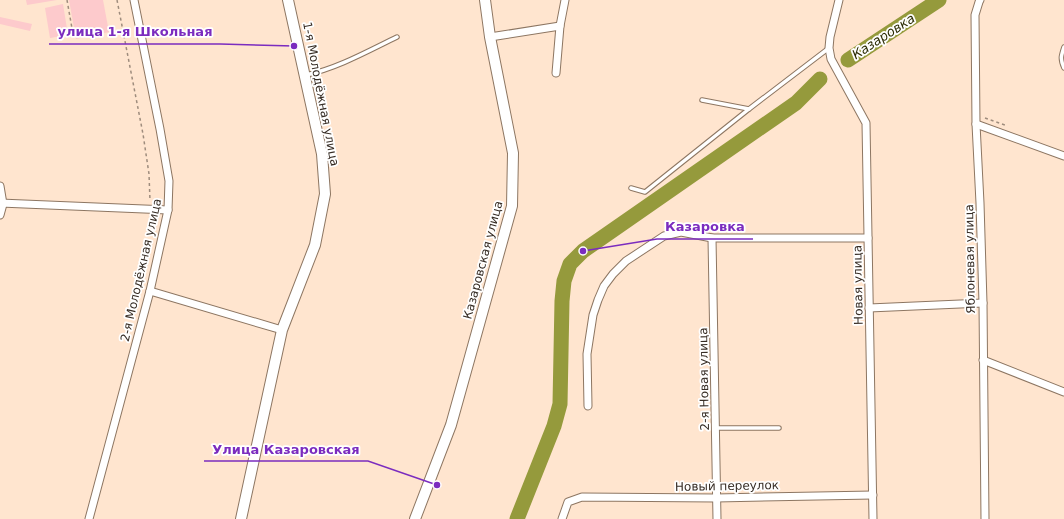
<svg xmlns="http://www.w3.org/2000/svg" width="1064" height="519" viewBox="0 0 1064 519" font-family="'DejaVu Sans',sans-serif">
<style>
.grass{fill:#fdcacc}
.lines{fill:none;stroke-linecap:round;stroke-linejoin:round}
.river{stroke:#959a3c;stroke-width:15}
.lane-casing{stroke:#8d7662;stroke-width:5.5}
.street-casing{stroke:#8d7662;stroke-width:9}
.secondary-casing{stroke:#8d7662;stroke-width:12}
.path{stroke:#9e8c7d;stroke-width:1.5;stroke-dasharray:3 3;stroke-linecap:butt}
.lane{stroke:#fff;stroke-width:3.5}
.street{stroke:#fff;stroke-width:7}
.secondary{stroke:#fff;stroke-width:10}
.labels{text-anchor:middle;stroke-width:3.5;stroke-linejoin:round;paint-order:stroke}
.street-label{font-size:12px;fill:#372d25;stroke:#fff}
.water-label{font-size:13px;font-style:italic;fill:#2b2c04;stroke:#fff}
.leader{fill:none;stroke:#7b2cbf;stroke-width:1.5}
.callout-dot{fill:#7b2cbf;stroke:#fff;stroke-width:1.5}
.callout-label{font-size:13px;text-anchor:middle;font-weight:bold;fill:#7b2cbf;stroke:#fff;stroke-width:3.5;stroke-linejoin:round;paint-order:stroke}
</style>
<rect width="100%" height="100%" fill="#ffe5cf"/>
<g class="grass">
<path d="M 26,0 L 57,0 L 27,5 Z"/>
<path d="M 69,0 L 103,0 L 109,32 L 76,39 Z"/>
<path d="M 63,4 L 68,35 L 50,38 L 45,8 Z"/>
<path d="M 0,17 L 32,24 L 30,31 L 0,24 Z"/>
</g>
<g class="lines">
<g class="river">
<path d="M 848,60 L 939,0"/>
<path d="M 517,519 L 554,426 L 560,404 L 562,301 L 564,281 L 570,264 L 583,251 L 796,103 L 820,79"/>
</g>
<defs>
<g id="lane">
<path d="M 1064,47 C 1061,56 1060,59 1064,68"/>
<path d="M 306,75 C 338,68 368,51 397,37"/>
<path d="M 702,100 L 749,109"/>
<path d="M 631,188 L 645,192 L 749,109 L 829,48"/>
<path d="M 715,428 L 779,428"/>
</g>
<g id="street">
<path d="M 839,0 L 830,37 L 829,48 L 831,59 L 866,123 L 873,519"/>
<path d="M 980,0 L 979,2 L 975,15 L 976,124 L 980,203 L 983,303 L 985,519"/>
<path d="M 490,37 L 560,26"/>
<path d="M 556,73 L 560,26 L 565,0"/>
<path d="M 976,124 L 1064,156"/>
<path d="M 0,186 L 3,204 L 0,215"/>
<path d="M 0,203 L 168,210"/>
<path d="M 712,238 L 717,519"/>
<path d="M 150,291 L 282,330"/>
<path d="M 869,308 L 983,303"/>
<path d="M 983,360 L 1064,392"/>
<path d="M 588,406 L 587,354 L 593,315 L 598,300 L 604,286 L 613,274 L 626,261 L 664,236 L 681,232 L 712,238 L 868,238"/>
<path d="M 89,519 L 150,291 L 168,210 L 169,181 L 160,129 L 134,0"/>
<path d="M 562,519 L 568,502 L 582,497 L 716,498 L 873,495"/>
</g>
<g id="secondary">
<path d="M 241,519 L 282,330 L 315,245 L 325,194 L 322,154 L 288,0"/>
<path d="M 415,519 L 451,425 L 512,206 L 513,153 L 490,37 L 485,0"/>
</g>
</defs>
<use href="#lane" class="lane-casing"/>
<use href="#street" class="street-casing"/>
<use href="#secondary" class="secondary-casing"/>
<g class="path">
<path d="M 67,0 L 73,34"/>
<path d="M 117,0 L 143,134 L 149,174 L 150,201"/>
<path d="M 985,118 L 1005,125"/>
<path d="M 151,217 L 151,223"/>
</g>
<use href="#lane" class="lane"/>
<use href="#street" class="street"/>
<use href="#secondary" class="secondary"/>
</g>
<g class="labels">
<g class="street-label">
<text transform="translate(321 94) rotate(79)" y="4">1-я Молодёжная улица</text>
<text transform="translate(970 259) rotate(-91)" y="4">Яблоневая улица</text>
<text transform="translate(483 260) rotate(-75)" y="4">Казаровская улица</text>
<text transform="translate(141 270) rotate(-77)" y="4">2-я Молодёжная улица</text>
<text transform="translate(858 285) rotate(-91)" y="4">Новая улица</text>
<text transform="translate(704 379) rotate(-91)" y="4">2-я Новая улица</text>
<text transform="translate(727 486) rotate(-1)" y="4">Новый переулок</text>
</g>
<g class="water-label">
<text transform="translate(883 36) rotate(-33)" y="5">Казаровка</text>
</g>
</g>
<path class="leader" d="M294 46L220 44H49M583 251L657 239H753M437 485L368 461H204"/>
<g class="callout-dot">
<circle cx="294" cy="46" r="4"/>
<circle cx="583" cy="251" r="4"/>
<circle cx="437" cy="485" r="4"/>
</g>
<g class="callout-label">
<text x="135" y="36">улица 1-я Школьная</text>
<text x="705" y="231">Казаровка</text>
<text x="286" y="454">Улица Казаровская</text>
</g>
</svg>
